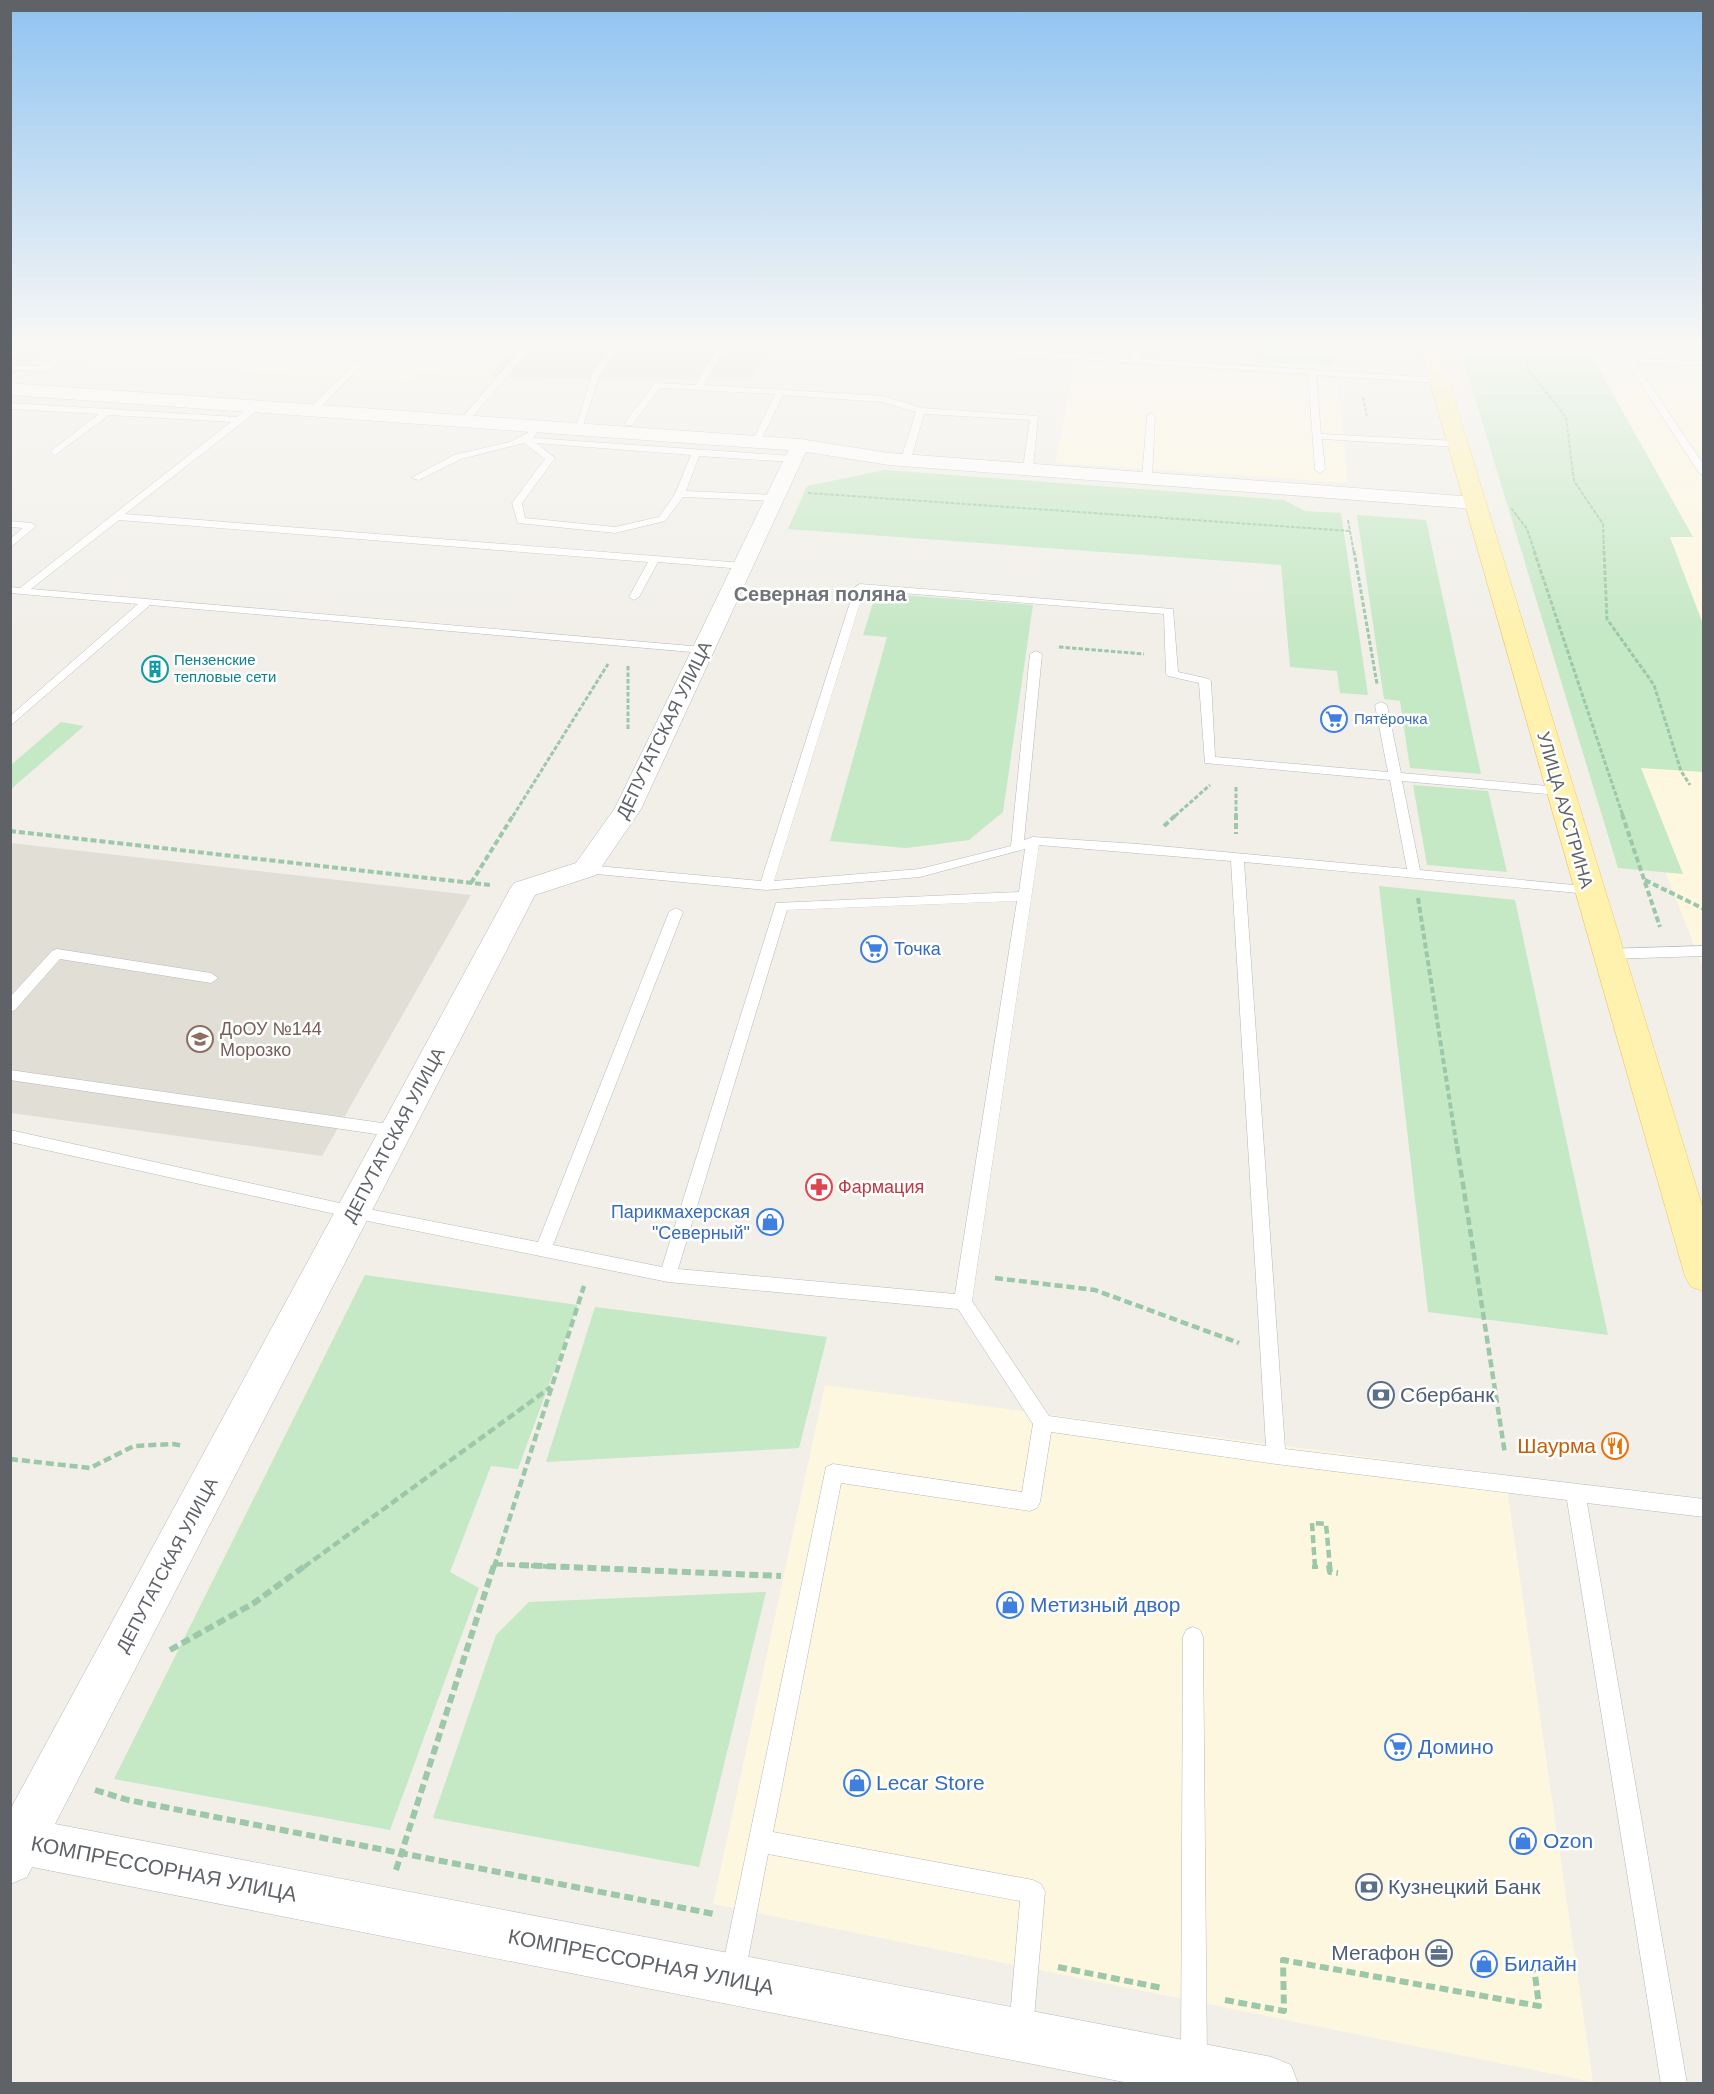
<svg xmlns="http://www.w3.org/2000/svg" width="1714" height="2094" viewBox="0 0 1714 2094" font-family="Arial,sans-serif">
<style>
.commercial{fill:#fef7e0}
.industrial{fill:#e0deda}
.education{fill:#e1ded6}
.green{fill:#c5e8c5}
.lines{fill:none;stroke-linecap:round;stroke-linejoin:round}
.lane-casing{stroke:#b5b8bc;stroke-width:1}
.street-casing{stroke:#b5b8bc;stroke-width:1}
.secondary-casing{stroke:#b6babf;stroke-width:1}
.primary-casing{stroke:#f2c960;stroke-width:1}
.path-far4{stroke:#9cc7a9;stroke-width:2;stroke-dasharray:4 1.5;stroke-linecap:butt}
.path-far3{stroke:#9cc7a9;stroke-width:3;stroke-dasharray:4.5 2;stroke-linecap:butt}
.path-far2{stroke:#9cc7a9;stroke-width:4;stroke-dasharray:6 3;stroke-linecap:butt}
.path-far1{stroke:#9cc7a9;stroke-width:4.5;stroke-dasharray:8 4;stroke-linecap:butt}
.path{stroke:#9cc7a9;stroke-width:6;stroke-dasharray:9 4.5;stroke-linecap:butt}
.lane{fill:#fff;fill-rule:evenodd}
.street{fill:#fff;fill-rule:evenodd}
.secondary{fill:#fff;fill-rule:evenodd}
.primary{fill:#fff2af;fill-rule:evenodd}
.labels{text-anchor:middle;stroke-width:5;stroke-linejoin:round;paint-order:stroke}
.far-culture-label{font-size:15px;fill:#0d838f;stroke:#fff;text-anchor:start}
.far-shop-label{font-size:15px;fill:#366cbe;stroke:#fff;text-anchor:start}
.street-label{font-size:18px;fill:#5f6368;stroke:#fff}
.shop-label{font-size:18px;fill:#366cbe;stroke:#fff;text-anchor:start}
.education-label{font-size:18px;fill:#785e54;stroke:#fff;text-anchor:start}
.health-label{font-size:18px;fill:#be3a42;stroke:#fff;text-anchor:start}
.far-district-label{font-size:20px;font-weight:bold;fill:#70757a;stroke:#fff}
.near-service-label{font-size:21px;fill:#4e5e75;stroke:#fff;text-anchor:start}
.near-food-label{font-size:21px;fill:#c56008;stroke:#fff;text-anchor:end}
.near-shop-label{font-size:21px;fill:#366cbe;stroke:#fff;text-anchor:start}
.near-street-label{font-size:21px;fill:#5f6368;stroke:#fff}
</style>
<rect width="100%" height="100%" fill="#f1efe8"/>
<g class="commercial">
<path d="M 57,343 L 517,343 L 489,377 L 419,372 L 411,381 L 38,358 Z"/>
<path d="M 1458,343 L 1703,343 L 1703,969 L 1698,955 Z"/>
<path d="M 1075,362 L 1337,379 L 1348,483 L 1055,463 Z"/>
<path d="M 825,1385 L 1505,1475 L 1593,2082 L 713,1904 Z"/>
</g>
<g class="industrial">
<path d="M 11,343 L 57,343 L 11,377 Z"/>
<path d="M 517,343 L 771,343 L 750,381 L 489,377 Z"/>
</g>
<path class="education" d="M 11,843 L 471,895 L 322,1156 L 11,1113 Z"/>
<g class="green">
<path d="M 1185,343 L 1339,343 L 1338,356 L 1331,365 L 1273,363 L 1233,348 L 1193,347 Z"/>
<path d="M 1458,343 L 1594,343 L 1591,355 L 1693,537 L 1670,537 L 1703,624 L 1703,772 L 1641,768 L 1683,874 L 1618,868 Z"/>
<path d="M 885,470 L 1284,500 L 1305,511 L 1341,513 L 1368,695 L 1340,693 L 1337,671 L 1290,667 L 1281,565 L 788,529 L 807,486 Z"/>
<path d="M 1357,515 L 1426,520 L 1481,774 L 1410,768 L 1400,701 L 1384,699 Z"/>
<path d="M 876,593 L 1033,605 L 1003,812 L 969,840 L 906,848 L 830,841 L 887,637 L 863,635 Z"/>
<path d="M 61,722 L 84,726 L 11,789 L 11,765 Z"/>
<path d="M 1413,785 L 1488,791 L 1507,872 L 1427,865 Z"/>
<path d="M 1379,886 L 1515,900 L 1608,1335 L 1428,1312 Z"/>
<path d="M 365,1275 L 578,1305 L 518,1469 L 491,1466 L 450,1572 L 479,1588 L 390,1830 L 114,1779 Z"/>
<path d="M 595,1307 L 827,1337 L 799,1448 L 546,1462 Z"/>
<path d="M 766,1592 L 699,1867 L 433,1818 L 496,1635 L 529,1602 Z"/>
</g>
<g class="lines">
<defs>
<g id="lane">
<path d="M 21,343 L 31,343 L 10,358 L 10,352 Z"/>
<path d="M 76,343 L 86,343 L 47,371 L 10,370 L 10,366 L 42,366 Z"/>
<path d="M 375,343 L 384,343 L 316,412 L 310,412 L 310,408 Z"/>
<path d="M 526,343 L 535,343 L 467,423 L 461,423 L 461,419 Z"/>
<path d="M 614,343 L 622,343 L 600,374 L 582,429 L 575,431 L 592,374 Z"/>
<path d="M 720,343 L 728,343 L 704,385 L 883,396 L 922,408 L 1038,416 L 1033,468 L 1028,471 L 1023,468 L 1030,420 L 924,414 L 911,459 L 903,461 L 901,459 L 916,412 L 882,402 L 783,395 L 760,442 L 756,445 L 752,442 L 775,394 L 660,388 L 632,425 L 626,425 L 626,421 L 655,383 L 696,385 Z"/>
<path d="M 918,343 L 1132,358 L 1133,343 L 1141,343 L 1140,359 L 1439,378 L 1443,381 L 1442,383 L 1316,375 L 1321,434 L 1457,441 L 1461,444 L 1457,447 L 1322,439 L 1325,470 L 1320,473 L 1315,470 L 1308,374 L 921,349 L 917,347 Z"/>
<path d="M 1680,343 L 1688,343 L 1676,360 L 1704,361 L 1704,365 L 1636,364 L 1704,465 L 1704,476 L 1699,473 L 1626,361 L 1630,359 L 1667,360 Z"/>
<path d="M 10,403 L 237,417 L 254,404 L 260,404 L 260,408 L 243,422 L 125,514 L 743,563 L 748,566 L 743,569 L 658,562 L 639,597 L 634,600 L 629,597 L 648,562 L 119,520 L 31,589 L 703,647 L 709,650 L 703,653 L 150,605 L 10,726 L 10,716 L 138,604 L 10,593 L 10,587 L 20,588 L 231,422 L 109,415 L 55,455 L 50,452 L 52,450 L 99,414 L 10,409 Z"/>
<path d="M 1151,413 L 1155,416 L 1152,478 L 1147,481 L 1142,478 L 1147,416 Z"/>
<path d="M 533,430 L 537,433 L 533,438 L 793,456 L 798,459 L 793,462 L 699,456 L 686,491 L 775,495 L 780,498 L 775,501 L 683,497 L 665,521 L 615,533 L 518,523 L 512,503 L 545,459 L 524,443 L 461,459 L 419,480 L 411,478 L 454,455 L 510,442 ZM 536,443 L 691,455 L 675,494 L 659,517 L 615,527 L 525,518 L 522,503 L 555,458 Z"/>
<path d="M 10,521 L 31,523 L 36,526 L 10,548 L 10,539 L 23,528 L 10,527 Z"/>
<path d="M 860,584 L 1173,609 L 1178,672 L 1209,679 L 1211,681 L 1215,757 L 1388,772 L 1375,705 L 1381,702 L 1387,705 L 1401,773 L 1559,787 L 1565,791 L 1559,795 L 1402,781 L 1420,870 L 1594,887 L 1596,890 L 1589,894 L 1244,862 L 1285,1449 L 1704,1499 L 1704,1517 L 1587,1503 L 1687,2084 L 1661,2084 L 1567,1500 L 1276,1464 L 1051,1432 L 1040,1502 L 1037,1508 L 1030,1511 L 841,1483 L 773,1832 L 1033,1880 L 1041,1884 L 1045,1892 L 1033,2029 L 1030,2038 L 1021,2041 L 1012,2038 L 1009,2029 L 1020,1901 L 768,1854 L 745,1974 L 742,1983 L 733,1986 L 724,1983 L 721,1974 L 826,1467 L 833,1464 L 1022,1492 L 1033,1424 L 958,1309 L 668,1282 L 353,1218 L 10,1142 L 10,1130 L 353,1206 L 538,1242 L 669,912 L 676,908 L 683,912 L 553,1245 L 662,1267 L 776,903 L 1019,892 L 1025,849 L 920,877 L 766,890 L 586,873 L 579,869 L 586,865 L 761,881 L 855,587 ZM 864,590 L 1164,614 L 1166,674 L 1168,676 L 1199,683 L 1205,763 L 1390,780 L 1407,869 L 1138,844 L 1033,837 L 1024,840 L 1042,654 L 1036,651 L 1030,654 L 1011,846 L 920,869 L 774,881 ZM 1039,845 L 1231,861 L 1266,1446 L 1049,1416 L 972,1301 ZM 1017,901 L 955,1294 L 678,1269 L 787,910 Z"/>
<path d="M 1704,946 L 1704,956 L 1608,959 L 1601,954 L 1608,949 Z"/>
<path d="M 57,949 L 211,973 L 218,978 L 211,983 L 60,959 L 15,1010 L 10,1012 L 10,997 L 52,951 Z"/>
<path d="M 10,1070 L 396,1125 L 402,1127 L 404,1131 L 402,1135 L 396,1137 L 10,1080 Z"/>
<path d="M 1193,1627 L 1200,1630 L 1203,1637 L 1207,2063 L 1203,2072 L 1194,2076 L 1185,2072 L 1181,2063 L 1183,1637 L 1186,1630 Z"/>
</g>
<path id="street" d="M 800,439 L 807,441 L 809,445 L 641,809 L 596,875 L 535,895 L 55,1824 L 1272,2057 L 1291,2065 L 1298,2084 L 1134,2084 L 32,1867 L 27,1877 L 10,1884 L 10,1810 L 510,889 L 514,883 L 576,863 L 615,808 L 791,445 L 793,441 Z"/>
<path id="secondary" d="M 10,383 L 800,439 L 889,453 L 1475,497 L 1482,499 L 1486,503 L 1482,507 L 1475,509 L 889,465 L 800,451 L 10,395 Z"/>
<path id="primary" d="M 1419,343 L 1437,343 L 1704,1212 L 1704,1291 L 1691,1287 L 1685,1276 Z"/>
</defs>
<use href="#lane" class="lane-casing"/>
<use href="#street" class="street-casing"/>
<use href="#secondary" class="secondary-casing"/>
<use href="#primary" class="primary-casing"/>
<g class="path-far4">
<path d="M 1528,343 L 1527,368 L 1566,417 L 1574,481 L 1603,524 L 1604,553"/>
<path d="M 1363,397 L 1367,416"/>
<path d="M 808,493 L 1350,531"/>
<path d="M 1511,508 L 1527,529 L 1535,553"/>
<path d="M 1348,520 L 1354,553"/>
</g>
<g class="path-far3">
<path d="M 1354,551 L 1377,684"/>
<path d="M 1534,551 L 1623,816"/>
<path d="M 1604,551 L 1607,619 L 1654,685 L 1681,771 L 1690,785"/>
<path d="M 1059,647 L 1144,654"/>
<path d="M 628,666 L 628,730"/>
<path d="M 1236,787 L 1236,816"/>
<path d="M 513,816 L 608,664"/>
<path d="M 1175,816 L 1210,785"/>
</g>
<g class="path-far2">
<path d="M 1236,814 L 1236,834"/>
<path d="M 1622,814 L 1660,927"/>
<path d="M 1164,826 L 1177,814"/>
<path d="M 10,831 L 490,885"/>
<path d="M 1645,880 L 1704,909"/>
<path d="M 471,883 L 514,814"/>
<path d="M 1418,898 L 1457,1148"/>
</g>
<g class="path-far1">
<path d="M 1457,1146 L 1505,1454"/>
<path d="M 995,1278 L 1095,1290 L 1239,1343"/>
<path d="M 10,1459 L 90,1468 L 134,1446 L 173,1444 L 184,1446"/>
<path d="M 495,1564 L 556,1567"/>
<path d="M 304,1567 L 551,1387"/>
<path d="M 494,1567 L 584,1286"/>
<path d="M 1315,1567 L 1312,1523 L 1326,1524 L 1330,1567"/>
</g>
<g class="path">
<path d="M 520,1565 L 781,1576"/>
<path d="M 1315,1565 L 1315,1569"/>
<path d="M 1329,1565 L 1330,1572 L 1338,1573"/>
<path d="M 170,1650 L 254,1603 L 306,1565"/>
<path d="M 95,1790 L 128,1800 L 714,1914"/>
<path d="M 396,1870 L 494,1565"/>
<path d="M 1058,1967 L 1162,1988"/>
<path d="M 1225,2000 L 1284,2011 L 1283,1960 L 1539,2006 L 1534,1967"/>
</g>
<use href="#lane" class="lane"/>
<use href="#street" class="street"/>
<use href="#secondary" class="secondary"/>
<use href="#primary" class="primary"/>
</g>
<linearGradient id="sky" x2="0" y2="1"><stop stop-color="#8fc3f1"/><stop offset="0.54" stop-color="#f9f8f5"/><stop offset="1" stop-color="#f9f8f5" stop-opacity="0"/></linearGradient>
<rect width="1714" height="637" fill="url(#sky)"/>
<defs>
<symbol id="building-ring" viewBox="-11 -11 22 22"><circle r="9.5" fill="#fff" stroke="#0f9aa8" stroke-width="1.5"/><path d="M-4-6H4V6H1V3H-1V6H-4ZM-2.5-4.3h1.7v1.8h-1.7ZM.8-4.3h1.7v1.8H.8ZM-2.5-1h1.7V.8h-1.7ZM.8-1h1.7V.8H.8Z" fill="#0f9aa8"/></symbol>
<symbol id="supermarket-ring" viewBox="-11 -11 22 22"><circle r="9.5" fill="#fff" stroke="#3f7fe0" stroke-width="1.5"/><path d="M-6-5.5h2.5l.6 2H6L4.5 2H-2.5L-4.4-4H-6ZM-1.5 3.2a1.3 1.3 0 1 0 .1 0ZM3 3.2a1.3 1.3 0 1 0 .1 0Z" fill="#3f7fe0"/></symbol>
<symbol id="school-ring" viewBox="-11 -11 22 22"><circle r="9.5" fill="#fff" stroke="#8d6e63" stroke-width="1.5"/><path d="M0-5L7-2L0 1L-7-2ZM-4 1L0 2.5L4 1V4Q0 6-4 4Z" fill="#8d6e63"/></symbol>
<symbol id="pharmacy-ring" viewBox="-11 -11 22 22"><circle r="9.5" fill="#fff" stroke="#e0444e" stroke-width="1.5"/><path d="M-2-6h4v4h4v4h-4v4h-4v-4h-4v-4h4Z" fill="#e0444e"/></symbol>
<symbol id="shop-ring" viewBox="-11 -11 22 22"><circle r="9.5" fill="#fff" stroke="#3f7fe0" stroke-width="1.5"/><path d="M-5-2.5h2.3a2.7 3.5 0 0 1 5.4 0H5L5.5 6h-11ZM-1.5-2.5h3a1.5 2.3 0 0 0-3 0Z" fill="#3f7fe0"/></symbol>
<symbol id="bank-ring" viewBox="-11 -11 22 22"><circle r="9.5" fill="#fff" stroke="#5c6f8a" stroke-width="1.5"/><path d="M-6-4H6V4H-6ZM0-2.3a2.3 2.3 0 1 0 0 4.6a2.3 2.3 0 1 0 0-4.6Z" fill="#5c6f8a"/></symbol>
<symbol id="restaurant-ring" viewBox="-11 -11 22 22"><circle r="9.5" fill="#fff" stroke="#e8710a" stroke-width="1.5"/><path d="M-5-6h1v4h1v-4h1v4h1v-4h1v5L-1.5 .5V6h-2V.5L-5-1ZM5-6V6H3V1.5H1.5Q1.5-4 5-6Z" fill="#e8710a"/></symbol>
<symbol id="office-ring" viewBox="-11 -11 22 22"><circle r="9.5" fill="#fff" stroke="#5c6f8a" stroke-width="1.5"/><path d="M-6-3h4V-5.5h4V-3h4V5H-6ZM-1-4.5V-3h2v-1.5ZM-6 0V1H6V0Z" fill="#5c6f8a"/></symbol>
</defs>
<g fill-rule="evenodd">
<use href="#building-ring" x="140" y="654" width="30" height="30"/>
<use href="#supermarket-ring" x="1319" y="704" width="30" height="30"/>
<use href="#supermarket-ring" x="859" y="934" width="30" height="30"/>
<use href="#school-ring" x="185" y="1024" width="30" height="30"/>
<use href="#pharmacy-ring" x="804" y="1172" width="30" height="30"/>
<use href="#shop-ring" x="755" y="1207" width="30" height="30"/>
<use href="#bank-ring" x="1366" y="1380" width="30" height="30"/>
<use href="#restaurant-ring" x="1600" y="1431" width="30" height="30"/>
<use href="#shop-ring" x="995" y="1590" width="30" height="30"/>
<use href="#supermarket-ring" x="1383" y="1732" width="30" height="30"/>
<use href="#shop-ring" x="842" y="1768" width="30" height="30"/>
<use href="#shop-ring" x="1508" y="1826" width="30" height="30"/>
<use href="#bank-ring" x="1354" y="1872" width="30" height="30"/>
<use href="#office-ring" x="1424" y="1938" width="30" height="30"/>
<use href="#shop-ring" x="1469" y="1949" width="30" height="30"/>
</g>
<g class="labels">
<g class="far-culture-label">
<text x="174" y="665">Пензенские<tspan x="174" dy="17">тепловые сети</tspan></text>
</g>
<g class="far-shop-label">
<text x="1354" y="724">Пятёрочка</text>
</g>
<g class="street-label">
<text transform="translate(664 730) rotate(-64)" y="6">ДЕПУТАТСКАЯ УЛИЦА</text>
<text transform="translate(1565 810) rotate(74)" y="6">УЛИЦА АУСТРИНА</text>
<text transform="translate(394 1135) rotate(-62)" y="6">ДЕПУТАТСКАЯ УЛИЦА</text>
<text transform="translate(167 1565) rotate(-62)" y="6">ДЕПУТАТСКАЯ УЛИЦА</text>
</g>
<g class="shop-label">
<text x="894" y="955">Точка</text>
<text x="750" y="1218" text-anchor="end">Парикмахерская<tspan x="750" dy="21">"Северный"</tspan></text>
</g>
<g class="education-label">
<text x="220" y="1035">ДоОУ №144<tspan x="220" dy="21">Морозко</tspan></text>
</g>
<g class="health-label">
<text x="838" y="1193">Фармация</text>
</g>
<g class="far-district-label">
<text x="820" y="601">Северная поляна</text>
</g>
<g class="near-service-label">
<text x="1400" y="1402">Сбербанк</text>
<text x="1388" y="1894">Кузнецкий Банк</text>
<text x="1420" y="1960" text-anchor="end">Мегафон</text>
</g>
<g class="near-food-label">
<text x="1596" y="1453">Шаурма</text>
</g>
<g class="near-shop-label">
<text x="1030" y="1612">Метизный двор</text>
<text x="1418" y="1754">Домино</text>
<text x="876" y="1790">Lecar Store</text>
<text x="1543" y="1848">Ozon</text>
<text x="1504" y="1971">Билайн</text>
</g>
<g class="near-street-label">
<text transform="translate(164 1869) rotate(11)" y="7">КОМПРЕССОРНАЯ УЛИЦА</text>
<text transform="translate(641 1962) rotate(11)" y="7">КОМПРЕССОРНАЯ УЛИЦА</text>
</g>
</g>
<rect width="1714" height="2094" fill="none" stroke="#5f6368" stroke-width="24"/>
</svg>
